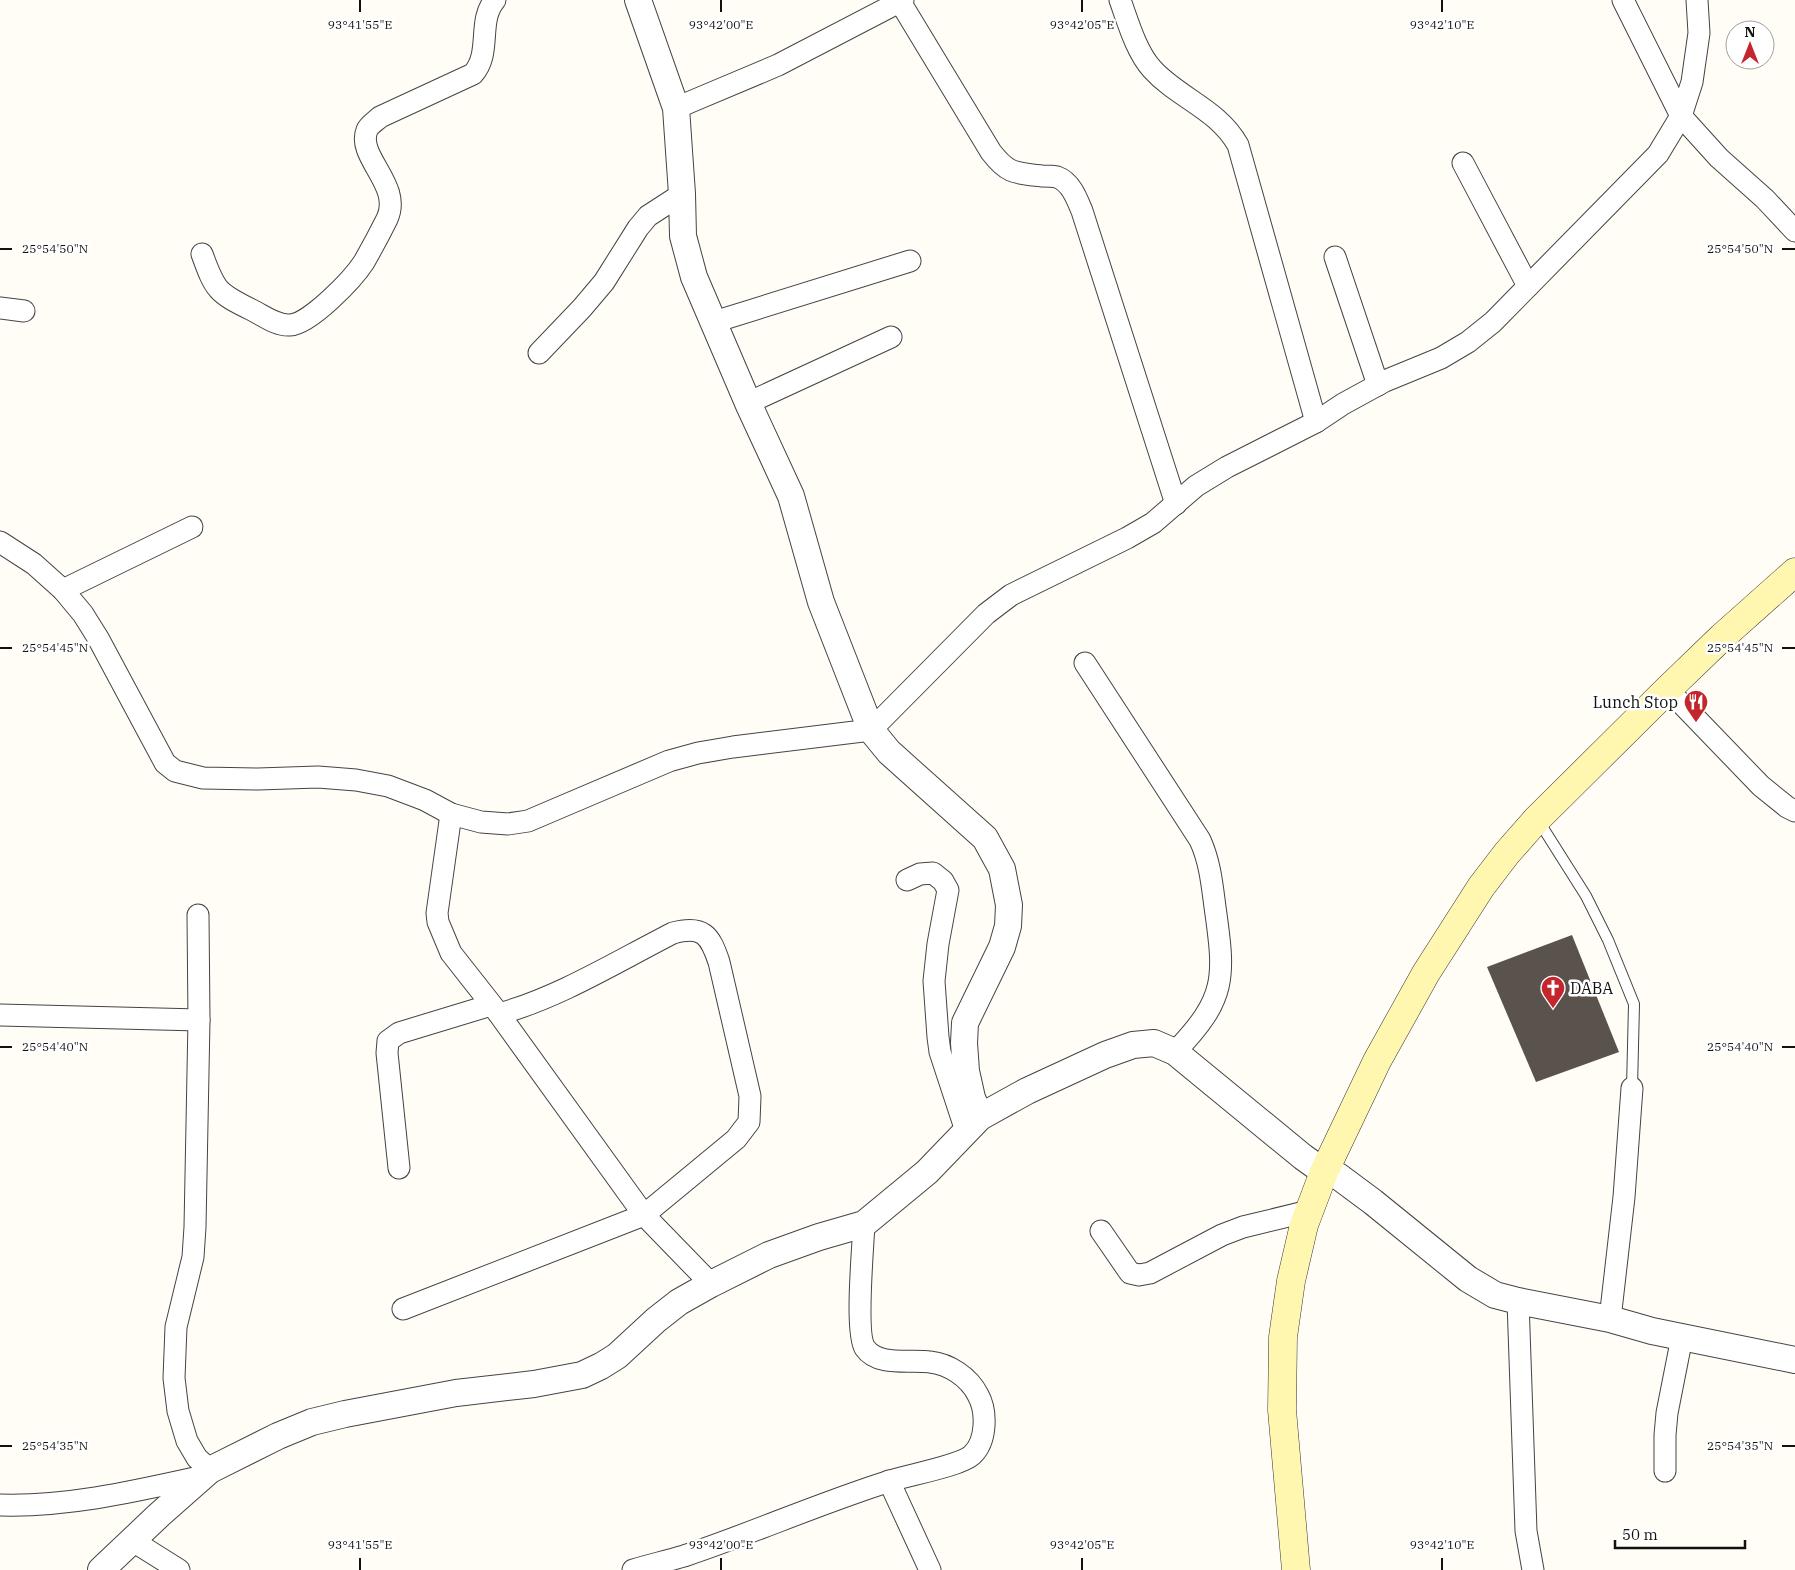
<svg xmlns="http://www.w3.org/2000/svg" width="1795" height="1570" viewBox="0 0 1795 1570" font-family="'IBM Plex Serif',serif">
<style>
.building{fill:#5a524d}
.lines{fill:none;stroke-linecap:round;stroke-linejoin:round}
.service-casing{stroke:#444;stroke-width:12}
.minor-casing{stroke:#444;stroke-width:23}
.tertiary-casing{stroke:#444;stroke-width:28}
.secondary-casing{stroke:#333;stroke-width:29}
.service{stroke:#fff;stroke-width:10}
.minor{stroke:#fff;stroke-width:21}
.tertiary{stroke:#fff;stroke-width:26}
.secondary{stroke:#fff6b0;stroke-width:28}
.ticks{fill:none;stroke:#111;stroke-width:2}
.labels{text-anchor:middle;stroke-width:5;stroke-linejoin:round;paint-order:stroke}
.poi-label{font-size:16px;fill:#111;stroke:#fff;text-anchor:end}
.ticks-label{font-size:12px;text-anchor:middle;fill:#111;stroke:#fff;stroke-width:5;stroke-linejoin:round;paint-order:stroke}
</style>
<rect width="100%" height="100%" fill="#fffdf5"/>
<path class="building" d="M 1572,935 L 1619,1052 L 1536,1082 L 1487,967 Z"/>
<g class="lines">
<defs>
<path id="service" d="M 1538,820 L 1586,896 L 1608,940 L 1634,1004 L 1632,1088"/>
<g id="minor">
<path d="M 899,0 L 991,152 C 1008,174 1015,173 1042,176 C 1046,176 1053,176 1057,177 C 1071,182 1077,199 1082,211 L 1176,504"/>
<path d="M 1120,0 C 1128,22 1136,51 1152,69 C 1178,98 1218,109 1238,145 L 1316,422"/>
<path d="M 1623,0 L 1681,116 L 1719,158 L 1765,199 L 1795,231"/>
<path d="M 676,108 L 778,65 L 903,0"/>
<path d="M 1463,163 L 1528,286"/>
<path d="M 202,254 C 215,290 217,293 252,310 C 264,316 277,326 290,325 C 310,324 353,279 364,262 C 372,248 380,233 387,219 C 403,185 356,157 367,130 C 369,125 376,121 380,117 L 473,74 C 492,53 477,21 495,0"/>
<path d="M 1335,257 L 1378,385"/>
<path d="M 0,308 L 24,311"/>
<path d="M 714,322 L 910,261"/>
<path d="M 539,353 L 582,308 L 604,282 L 638,228 L 648,216 L 682,194"/>
<path d="M 748,403 L 891,337"/>
<path d="M 0,542 L 34,564 L 63,590 L 83,614 L 98,638 L 165,763 L 175,771 L 203,778 L 258,779 L 318,777 L 356,780 L 388,786 L 425,800 L 451,814 L 481,822 L 508,824 L 528,821 L 669,761 L 698,753 L 733,747 L 871,730 L 986,614 L 1011,595 L 1127,538 L 1153,523 L 1196,486 L 1227,467 L 1316,422 L 1343,404 L 1385,381 L 1441,358 L 1468,342 L 1493,322 L 1658,154 L 1681,116 L 1692,82 L 1699,33 L 1697,0"/>
<path d="M 63,590 L 192,527"/>
<path d="M 1085,663 L 1200,840 C 1210,862 1212,884 1215,907 C 1225,978 1227,998 1175,1052"/>
<path d="M 1666,691 L 1680,702 L 1761,786 L 1787,807 L 1795,811"/>
<path d="M 451,814 L 437,913 L 438,922 L 451,953 L 499,1014 L 644,1215 L 711,1284"/>
<path d="M 907,880 L 920,874 L 933,873 L 943,881 L 948,890 L 938,944 L 934,981 L 938,1037 L 940,1052 L 966,1131"/>
<path d="M 198,915 L 199,1020 L 195,1227 L 193,1257 L 176,1327 L 174,1378 L 178,1411 L 187,1441 L 197,1458 L 210,1470"/>
<path d="M 0,1015 L 199,1020"/>
<path d="M 399,1168 L 387,1053 L 388,1041 L 399,1033 L 491,1005"/>
<path d="M 1101,1231 L 1130,1273 L 1139,1275 L 1150,1273 L 1222,1235 L 1243,1227 L 1309,1211"/>
<path d="M 1518,1301 L 1526,1531 L 1533,1570"/>
<path d="M 403,1309 L 644,1215 L 736,1139 L 749,1122 L 750,1096 L 719,962 C 710,935 703,925 673,933 C 616,962 560,997 499,1014"/>
<path d="M 1610,1319 L 1624,1197 L 1632,1088"/>
<path d="M 1665,1471 L 1665,1435 L 1667,1413 L 1682,1337"/>
<path d="M 889,1481 L 930,1570"/>
<path d="M 0,1505 C 69,1507 136,1491 204,1476"/>
<path d="M 133,1541 L 179,1570"/>
<path d="M 633,1570 C 650,1565 667,1561 684,1556 C 753,1533 820,1503 890,1481 C 908,1475 960,1466 972,1455 C 987,1441 987,1411 978,1395 C 969,1377 949,1364 930,1362 C 911,1359 878,1367 865,1348 C 855,1333 863,1247 864,1224"/>
</g>
<g id="tertiary">
<path d="M 638,0 L 676,108 L 682,194 L 683,236 L 694,277 L 748,403 L 791,496 L 821,602 L 871,730 L 889,752 L 985,838 L 1002,869 L 1009,905 L 1008,926 L 1002,947 L 965,1023 L 964,1043 L 966,1071 L 972,1098 L 980,1117"/>
<path d="M 101,1570 L 159,1515 L 210,1470 L 278,1436 L 312,1422 L 345,1414 L 456,1393 L 534,1384 L 582,1375 L 601,1366 L 617,1356 L 656,1320 L 679,1302 L 711,1284 L 769,1255 L 819,1237 L 864,1224 L 927,1172 L 980,1117 L 1027,1091 L 1105,1055 L 1133,1045 L 1154,1043 L 1175,1052 L 1303,1157 L 1324,1172 L 1338,1176 L 1373,1202 L 1468,1279 L 1495,1295 L 1518,1301 L 1610,1319 L 1652,1331 L 1795,1360"/>
</g>
<path id="secondary" d="M 1296,1570 L 1282,1410 L 1283,1337 L 1291,1281 L 1304,1225 L 1324,1172 L 1377,1061 L 1426,973 L 1481,887 L 1507,853 L 1537,819 L 1666,691 L 1722,637 L 1795,572"/>
</defs>
<use href="#service" class="service-casing"/>
<use href="#minor" class="minor-casing"/>
<use href="#tertiary" class="tertiary-casing"/>
<use href="#secondary" class="secondary-casing"/>
<use href="#service" class="service"/>
<use href="#minor" class="minor"/>
<use href="#tertiary" class="tertiary"/>
<use href="#secondary" class="secondary"/>
</g>
<path class="ticks" d="M 360,0 L 360,12M 721,0 L 721,12M 1082,0 L 1082,12M 1442,0 L 1442,12M 0,249 L 12,249M 1782,249 L 1795,249M 0,648 L 12,648M 1782,648 L 1795,648M 0,1047 L 12,1047M 1782,1047 L 1795,1047M 0,1446 L 12,1446M 1782,1446 L 1795,1446M 360,1558 L 360,1570M 721,1558 L 721,1570M 1082,1558 L 1082,1570M 1442,1558 L 1442,1570"/>
<defs>
<symbol id="restaurant-pin" viewBox="-11 -11 22 30"><path d="M0 17L-7.5 6A9.5 9.5 0 1 1 7.5 6Z" fill="#c4262e" stroke="#fff"/><path d="M-5-6h1v4h1v-4h1v4h1v-4h1v5L-1.5 .5V6h-2V.5L-5-1ZM5-6V6H3V1.5H1.5Q1.5-4 5-6Z" fill="#fff"/></symbol>
<symbol id="church-pin" viewBox="-11 -11 22 30"><path d="M0 17L-7.5 6A9.5 9.5 0 1 1 7.5 6Z" fill="#c4262e" stroke="#fff"/><path d="M-1.2-6h2.4v3.5h3.3v2.4h-3.3V6h-2.4V-.1h-3.3v-2.4h3.3Z" fill="#fff"/></symbol>
</defs>
<g fill-rule="evenodd">
<use href="#restaurant-pin" x="1682" y="688" width="28" height="38"/>
<use href="#church-pin" x="1539" y="974" width="28" height="38"/>
</g>
<g class="labels">
<g class="poi-label">
<text x="1678" y="708">Lunch Stop</text>
<text x="1570" y="994" text-anchor="start">DABA</text>
</g>
</g>
<g class="ticks-label">
<text x="360" y="29">93°41'55"E</text>
<text x="721" y="29">93°42'00"E</text>
<text x="1082" y="29">93°42'05"E</text>
<text x="1442" y="29">93°42'10"E</text>
<text x="55" y="253">25°54'50"N</text>
<text x="1740" y="253">25°54'50"N</text>
<text x="55" y="652">25°54'45"N</text>
<text x="1740" y="652">25°54'45"N</text>
<text x="55" y="1051">25°54'40"N</text>
<text x="1740" y="1051">25°54'40"N</text>
<text x="55" y="1450">25°54'35"N</text>
<text x="1740" y="1450">25°54'35"N</text>
<text x="360" y="1549">93°41'55"E</text>
<text x="721" y="1549">93°42'00"E</text>
<text x="1082" y="1549">93°42'05"E</text>
<text x="1442" y="1549">93°42'10"E</text>
</g>
<g transform="translate(1750 45)"><circle r="24" fill="#ffffff" stroke="#a0a0a0"/>
<path d="M0-4L9 19L0 12L-9 19Z" fill="#c4262e"/>
<text y="-8" font-size="14" font-weight="bold" text-anchor="middle" fill="#111111">N</text>
</g>
<path d="M1615 1540v8h130v-8" fill="none" stroke="#111111" stroke-width="2.5"/>
<text x="1622" y="1540" font-size="15" fill="#111111" stroke="#ffffff" stroke-width="4" paint-order="stroke">50 m</text>
</svg>
